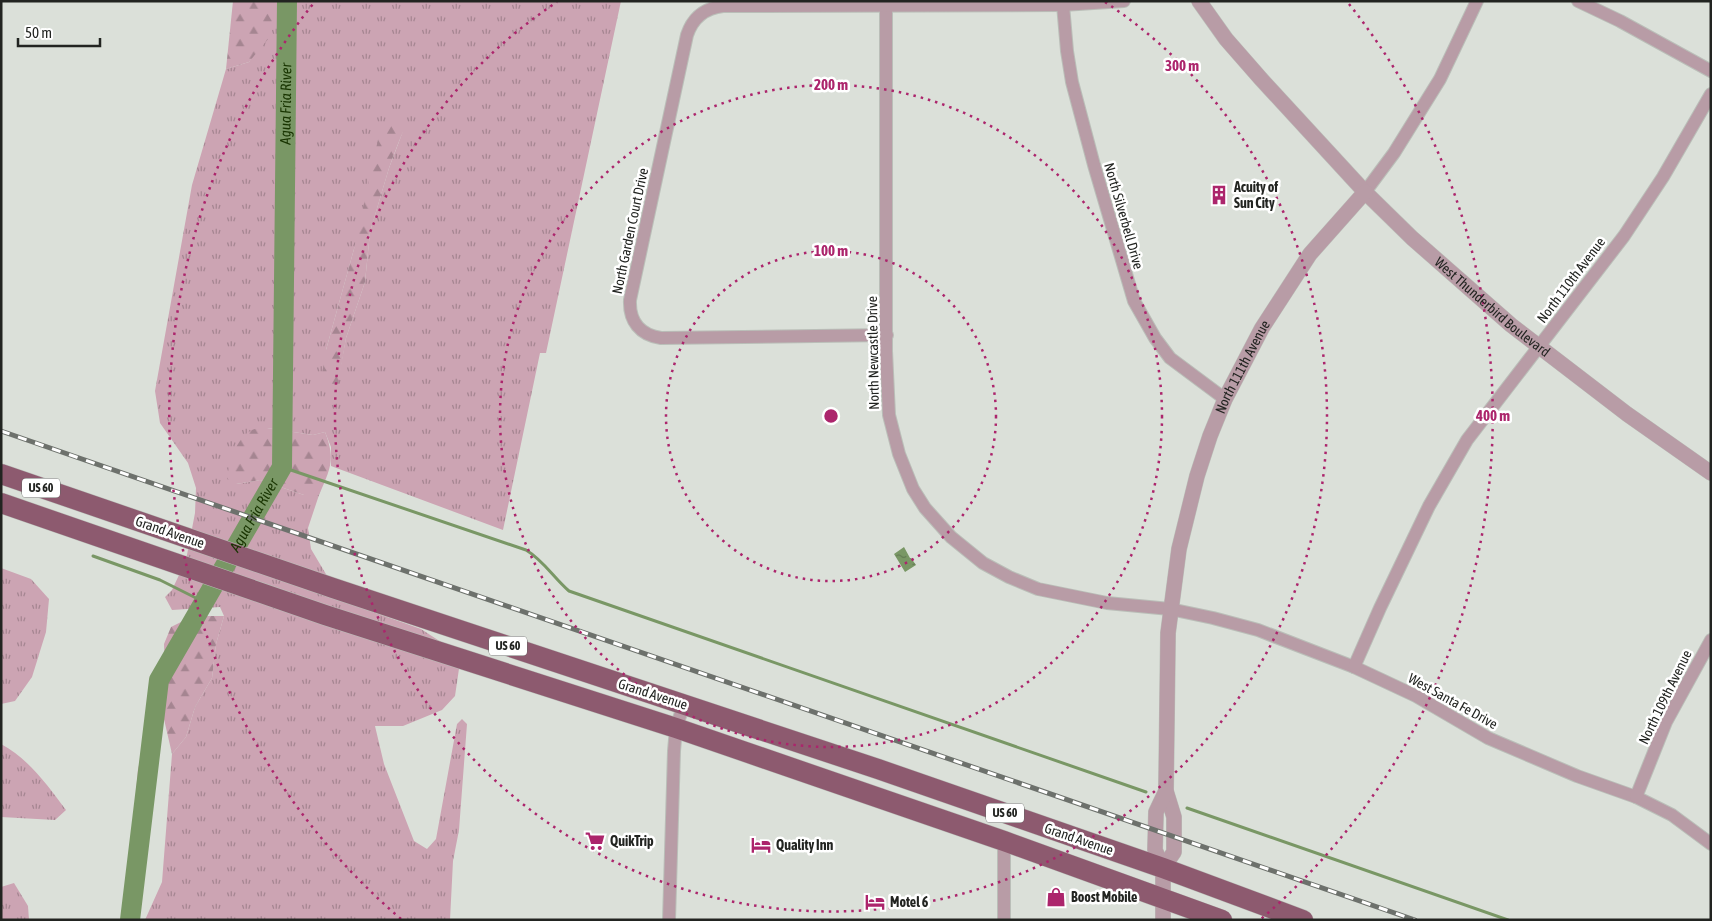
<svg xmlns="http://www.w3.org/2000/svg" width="1712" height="921" viewBox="0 0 1712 921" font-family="'Asap Condensed',sans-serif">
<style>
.grass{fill:url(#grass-tufts);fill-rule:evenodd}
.forest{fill:url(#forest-firs)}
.water{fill:url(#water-ripples)}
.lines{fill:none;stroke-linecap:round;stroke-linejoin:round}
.stream{stroke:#799765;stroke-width:3}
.river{stroke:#799765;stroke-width:20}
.minor-casing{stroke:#babeb8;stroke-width:14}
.tertiary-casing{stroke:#babeb8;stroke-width:16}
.trunk-casing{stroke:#babeb8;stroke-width:21}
.minor{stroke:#b89ca6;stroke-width:12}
.tertiary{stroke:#b89ca6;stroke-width:15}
.trunk{stroke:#8d5a6f;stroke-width:20}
.rail-casing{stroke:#6d716c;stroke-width:5}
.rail{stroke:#fff;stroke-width:3;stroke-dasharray:9;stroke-linecap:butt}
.ring{fill:none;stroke:#ac256c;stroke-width:2.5;stroke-dasharray:2.5 5}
.labels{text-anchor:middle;stroke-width:5;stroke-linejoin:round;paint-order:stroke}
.shield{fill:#fff;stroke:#646664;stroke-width:1}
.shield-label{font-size:12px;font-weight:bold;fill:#222421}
.poi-label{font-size:14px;font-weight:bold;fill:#222421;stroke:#fff;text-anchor:start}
.street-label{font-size:14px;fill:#222421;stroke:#fff}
.water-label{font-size:15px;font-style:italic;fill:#183400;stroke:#fff}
.centre{fill:#ac256c;stroke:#fff;stroke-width:2.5}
.ring-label{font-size:15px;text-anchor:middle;font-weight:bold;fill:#ac256c;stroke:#fff;stroke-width:5;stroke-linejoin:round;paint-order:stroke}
</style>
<defs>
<pattern id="grass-tufts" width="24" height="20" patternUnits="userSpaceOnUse" patternTransform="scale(1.25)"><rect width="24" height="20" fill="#cca4b3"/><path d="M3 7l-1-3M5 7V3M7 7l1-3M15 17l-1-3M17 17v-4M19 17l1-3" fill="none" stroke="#a58591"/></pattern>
<pattern id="forest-firs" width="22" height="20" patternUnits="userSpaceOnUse" patternTransform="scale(1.25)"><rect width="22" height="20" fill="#cca4b3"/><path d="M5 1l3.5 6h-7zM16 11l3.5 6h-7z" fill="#a58591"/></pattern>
<pattern id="water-ripples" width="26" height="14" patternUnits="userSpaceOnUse" patternTransform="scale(1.25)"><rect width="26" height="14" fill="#799765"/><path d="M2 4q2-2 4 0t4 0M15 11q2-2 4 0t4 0" fill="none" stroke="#637b53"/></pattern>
</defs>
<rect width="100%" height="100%" fill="#dbe0d9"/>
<g class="grass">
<path d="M 278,1 L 621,1 L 546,353 L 540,353 L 503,530 L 331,466 L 331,447 L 325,432 L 313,435 L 267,428 L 236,484 L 260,480 L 304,495 L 319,495 L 308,528 L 311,549 L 342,601 L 421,629 L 461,655 L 455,696 L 442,710 L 403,726 L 375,726 L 384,764 L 414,841 L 427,849 L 436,839 L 457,724 L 462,719 L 467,724 L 459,830 L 453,861 L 450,920 L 145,920 L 162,882 L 172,754 L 186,737 L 195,707 L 212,678 L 216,644 L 224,616 L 220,607 L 172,610 L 165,597 L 172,590 L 186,560 L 195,513 L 196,488 L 188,463 L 160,423 L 155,391 L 192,185 L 226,69 L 249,62 L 278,14 ZM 403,131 L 389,168 L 370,232 L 365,282 L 346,338 L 336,392 L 326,350 L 354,249 Z"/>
<path d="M 1,568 L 31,579 L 49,599 L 46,632 L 32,677 L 15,701 L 1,704 Z"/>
<path d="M 1,744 C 28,758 48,786 66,810 L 55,820 L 1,817 Z"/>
<path d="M 14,883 L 28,906 L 29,920 L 1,920 L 1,887 Z"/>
</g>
<g class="forest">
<path d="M 233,1 L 278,1 L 278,14 L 269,38 L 249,62 L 226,69 Z"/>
<path d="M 397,113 L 403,130 L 389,168 L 370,232 L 365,282 L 346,338 L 337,392 L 325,392 L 321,380 L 326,350 L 354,249 L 379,135 L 388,121 Z"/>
<path d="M 267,428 L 313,435 L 325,432 C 336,460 330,469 319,495 L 304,495 L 260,480 L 236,484 L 227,479 C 229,463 236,438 252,430 C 256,428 262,428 267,428 Z"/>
<path d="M 193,616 L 224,616 L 216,644 L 212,678 L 195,707 L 186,737 L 172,754 L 161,706 L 165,671 L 164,644 L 171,627 Z"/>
<path d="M 152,714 L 154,746 L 146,802 L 142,883 L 133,920 L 125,920 L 138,769 Z"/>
</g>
<path class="water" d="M 904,547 L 910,558 L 911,558 L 916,565 L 905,572 L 894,554 Z"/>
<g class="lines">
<g class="stream">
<path d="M 282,467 L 526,550 C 543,560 554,578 569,591 L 1146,792"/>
<path d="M 93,556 L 160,580 L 204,602"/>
<path d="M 1187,808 L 1508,920"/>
</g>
<path class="river" id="s1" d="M 130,920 L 159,680 L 282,467 L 287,1"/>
<defs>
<g id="minor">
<path d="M 1578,1 L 1620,21 L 1711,71"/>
<path d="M 1063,5 L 1067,51 L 1072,82 L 1094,165 L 1134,301 L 1155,338 L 1170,358 L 1225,399"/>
<path d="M 886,6 L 886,351 L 889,415 L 899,454 L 913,489 L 925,508 L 951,537 L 983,563 L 1009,577 L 1038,589 L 1107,603 L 1170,609 L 1213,618 L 1258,630 L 1354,667 L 1416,696 L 1488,738 L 1577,776 L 1636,797 L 1672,815 L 1711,844"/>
<path d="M 1365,192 L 1394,153 L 1440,79 L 1477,1"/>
<path d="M 887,335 L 661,338 C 640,335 629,321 630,300 L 687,35 C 693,17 705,8 723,6 L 1063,5 L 1124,1"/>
<path d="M 1354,667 L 1380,608 L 1429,506 L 1467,440 L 1624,236 L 1663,177 L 1711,94"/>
<path d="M 1636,797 L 1666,722 L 1711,640"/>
<path d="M 1004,841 L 1004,920"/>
<path d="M 669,920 L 674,751 L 676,728 L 684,704"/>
</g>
<g id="tertiary">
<path id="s2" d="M 1199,1 L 1226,39 L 1261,79 L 1365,192 L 1412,238 L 1511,325 L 1627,414 L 1711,473"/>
<path id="s3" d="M 1163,868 L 1174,852 L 1174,817 L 1166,791 L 1168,633 L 1179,549 L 1197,476 L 1210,436 L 1225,399 L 1262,328 L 1310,254 L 1365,192"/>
<path d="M 1163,920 L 1163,868 L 1155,850 L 1156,812 L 1166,791"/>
</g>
<g id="trunk">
<path d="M 1,474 L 333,588 L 878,769 L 1163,868 L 1303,920"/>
<path d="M 1,503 L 325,615 L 676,728 L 1004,841 L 1222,920"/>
</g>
</defs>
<use href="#minor" class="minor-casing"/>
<use href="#tertiary" class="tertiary-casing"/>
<use href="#trunk" class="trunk-casing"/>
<use href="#minor" class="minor"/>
<use href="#tertiary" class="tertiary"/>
<use href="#trunk" class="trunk"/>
<defs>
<path id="rail" d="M 1,431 L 1415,920"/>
</defs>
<use href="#rail" class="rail-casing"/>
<use href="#rail" class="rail"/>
</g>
<g class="ring">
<circle cx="831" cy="416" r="165"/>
<circle cx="831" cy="416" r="331"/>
<path d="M1105 2A496 496 0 1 1 557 2"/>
<path d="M401 919A662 662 0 0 1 313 4M1349 4A662 662 0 0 1 1261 919"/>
</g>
<defs>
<symbol id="building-bare" viewBox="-9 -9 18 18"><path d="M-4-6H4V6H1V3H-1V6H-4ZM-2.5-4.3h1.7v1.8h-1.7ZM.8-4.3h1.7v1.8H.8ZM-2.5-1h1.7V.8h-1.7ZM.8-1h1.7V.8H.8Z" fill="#ac256c" stroke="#fff" stroke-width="2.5" paint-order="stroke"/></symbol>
<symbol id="supermarket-bare" viewBox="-9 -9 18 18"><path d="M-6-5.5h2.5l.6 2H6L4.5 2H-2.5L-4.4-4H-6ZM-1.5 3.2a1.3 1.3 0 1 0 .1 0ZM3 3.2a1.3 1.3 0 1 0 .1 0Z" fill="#ac256c" stroke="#fff" stroke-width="2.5" paint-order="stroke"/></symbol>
<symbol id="hotel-bare" viewBox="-9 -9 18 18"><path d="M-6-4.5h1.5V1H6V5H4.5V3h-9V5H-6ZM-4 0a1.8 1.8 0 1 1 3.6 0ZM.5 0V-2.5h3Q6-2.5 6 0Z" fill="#ac256c" stroke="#fff" stroke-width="2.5" paint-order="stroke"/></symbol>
<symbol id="shop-bare" viewBox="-9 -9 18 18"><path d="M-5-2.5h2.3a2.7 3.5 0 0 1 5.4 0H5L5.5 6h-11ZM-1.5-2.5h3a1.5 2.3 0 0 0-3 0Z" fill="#ac256c" stroke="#fff" stroke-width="2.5" paint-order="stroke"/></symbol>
</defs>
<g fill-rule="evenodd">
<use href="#building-bare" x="1205" y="181" width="28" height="28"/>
<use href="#supermarket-bare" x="581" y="827" width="28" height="28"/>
<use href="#hotel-bare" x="747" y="831" width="28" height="28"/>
<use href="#shop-bare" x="1042" y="883" width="28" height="28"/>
<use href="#hotel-bare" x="861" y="888" width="28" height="28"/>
</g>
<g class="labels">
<g class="shield">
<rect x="22" y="478.5" width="38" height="19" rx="4"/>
<rect x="489" y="636.5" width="38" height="19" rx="4"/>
<rect x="986" y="803.5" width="38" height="19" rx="4"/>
</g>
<g class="shield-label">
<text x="41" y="492">US 60</text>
<text x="508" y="650">US 60</text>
<text x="1005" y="817">US 60</text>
</g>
<g class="poi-label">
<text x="1234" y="192">Acuity of<tspan x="1234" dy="16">Sun City</tspan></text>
<text x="610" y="846">QuikTrip</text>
<text x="776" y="850">Quality Inn</text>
<text x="1071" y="902">Boost Mobile</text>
<text x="890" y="907">Motel 6</text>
</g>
<g class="street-label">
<text transform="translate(1124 216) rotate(74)" y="5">North Silverbell Drive</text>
<text transform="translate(630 231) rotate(-78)" y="5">North Garden Court Drive</text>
<text transform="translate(1571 280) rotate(-53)" y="5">North 110th Avenue</text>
<text dy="5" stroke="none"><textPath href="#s2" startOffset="425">West Thunderbird Boulevard</textPath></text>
<text transform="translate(873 353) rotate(-91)" y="5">North Newcastle Drive</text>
<text dy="5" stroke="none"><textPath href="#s3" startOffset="518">North 111th Avenue</textPath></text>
<text transform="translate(170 532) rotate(19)" y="5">Grand Avenue</text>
<text transform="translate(653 694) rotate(18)" y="5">Grand Avenue</text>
<text transform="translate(1665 697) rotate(-64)" y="5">North 109th Avenue</text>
<text transform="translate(1453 701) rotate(29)" y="5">West Santa Fe Drive</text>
<text transform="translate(1079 839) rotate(19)" y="5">Grand Avenue</text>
</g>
<g class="water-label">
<text dy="5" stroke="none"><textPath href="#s1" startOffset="851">Agua Fria River</textPath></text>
<text dy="5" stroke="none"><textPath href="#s1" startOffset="432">Agua Fria River</textPath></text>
</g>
</g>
<circle cx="831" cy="416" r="8" class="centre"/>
<g class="ring-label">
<text x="1182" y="71">300 m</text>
<text x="831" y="90">200 m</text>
<text x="831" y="256">100 m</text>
<text x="1493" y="421">400 m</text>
</g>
<rect width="1712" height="921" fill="none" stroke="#222421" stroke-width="5"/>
<path d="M18 38v8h82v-8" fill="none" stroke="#222421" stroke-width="2.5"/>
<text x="25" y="38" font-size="15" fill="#222421" stroke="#ffffff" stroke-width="4" paint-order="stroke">50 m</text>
</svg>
